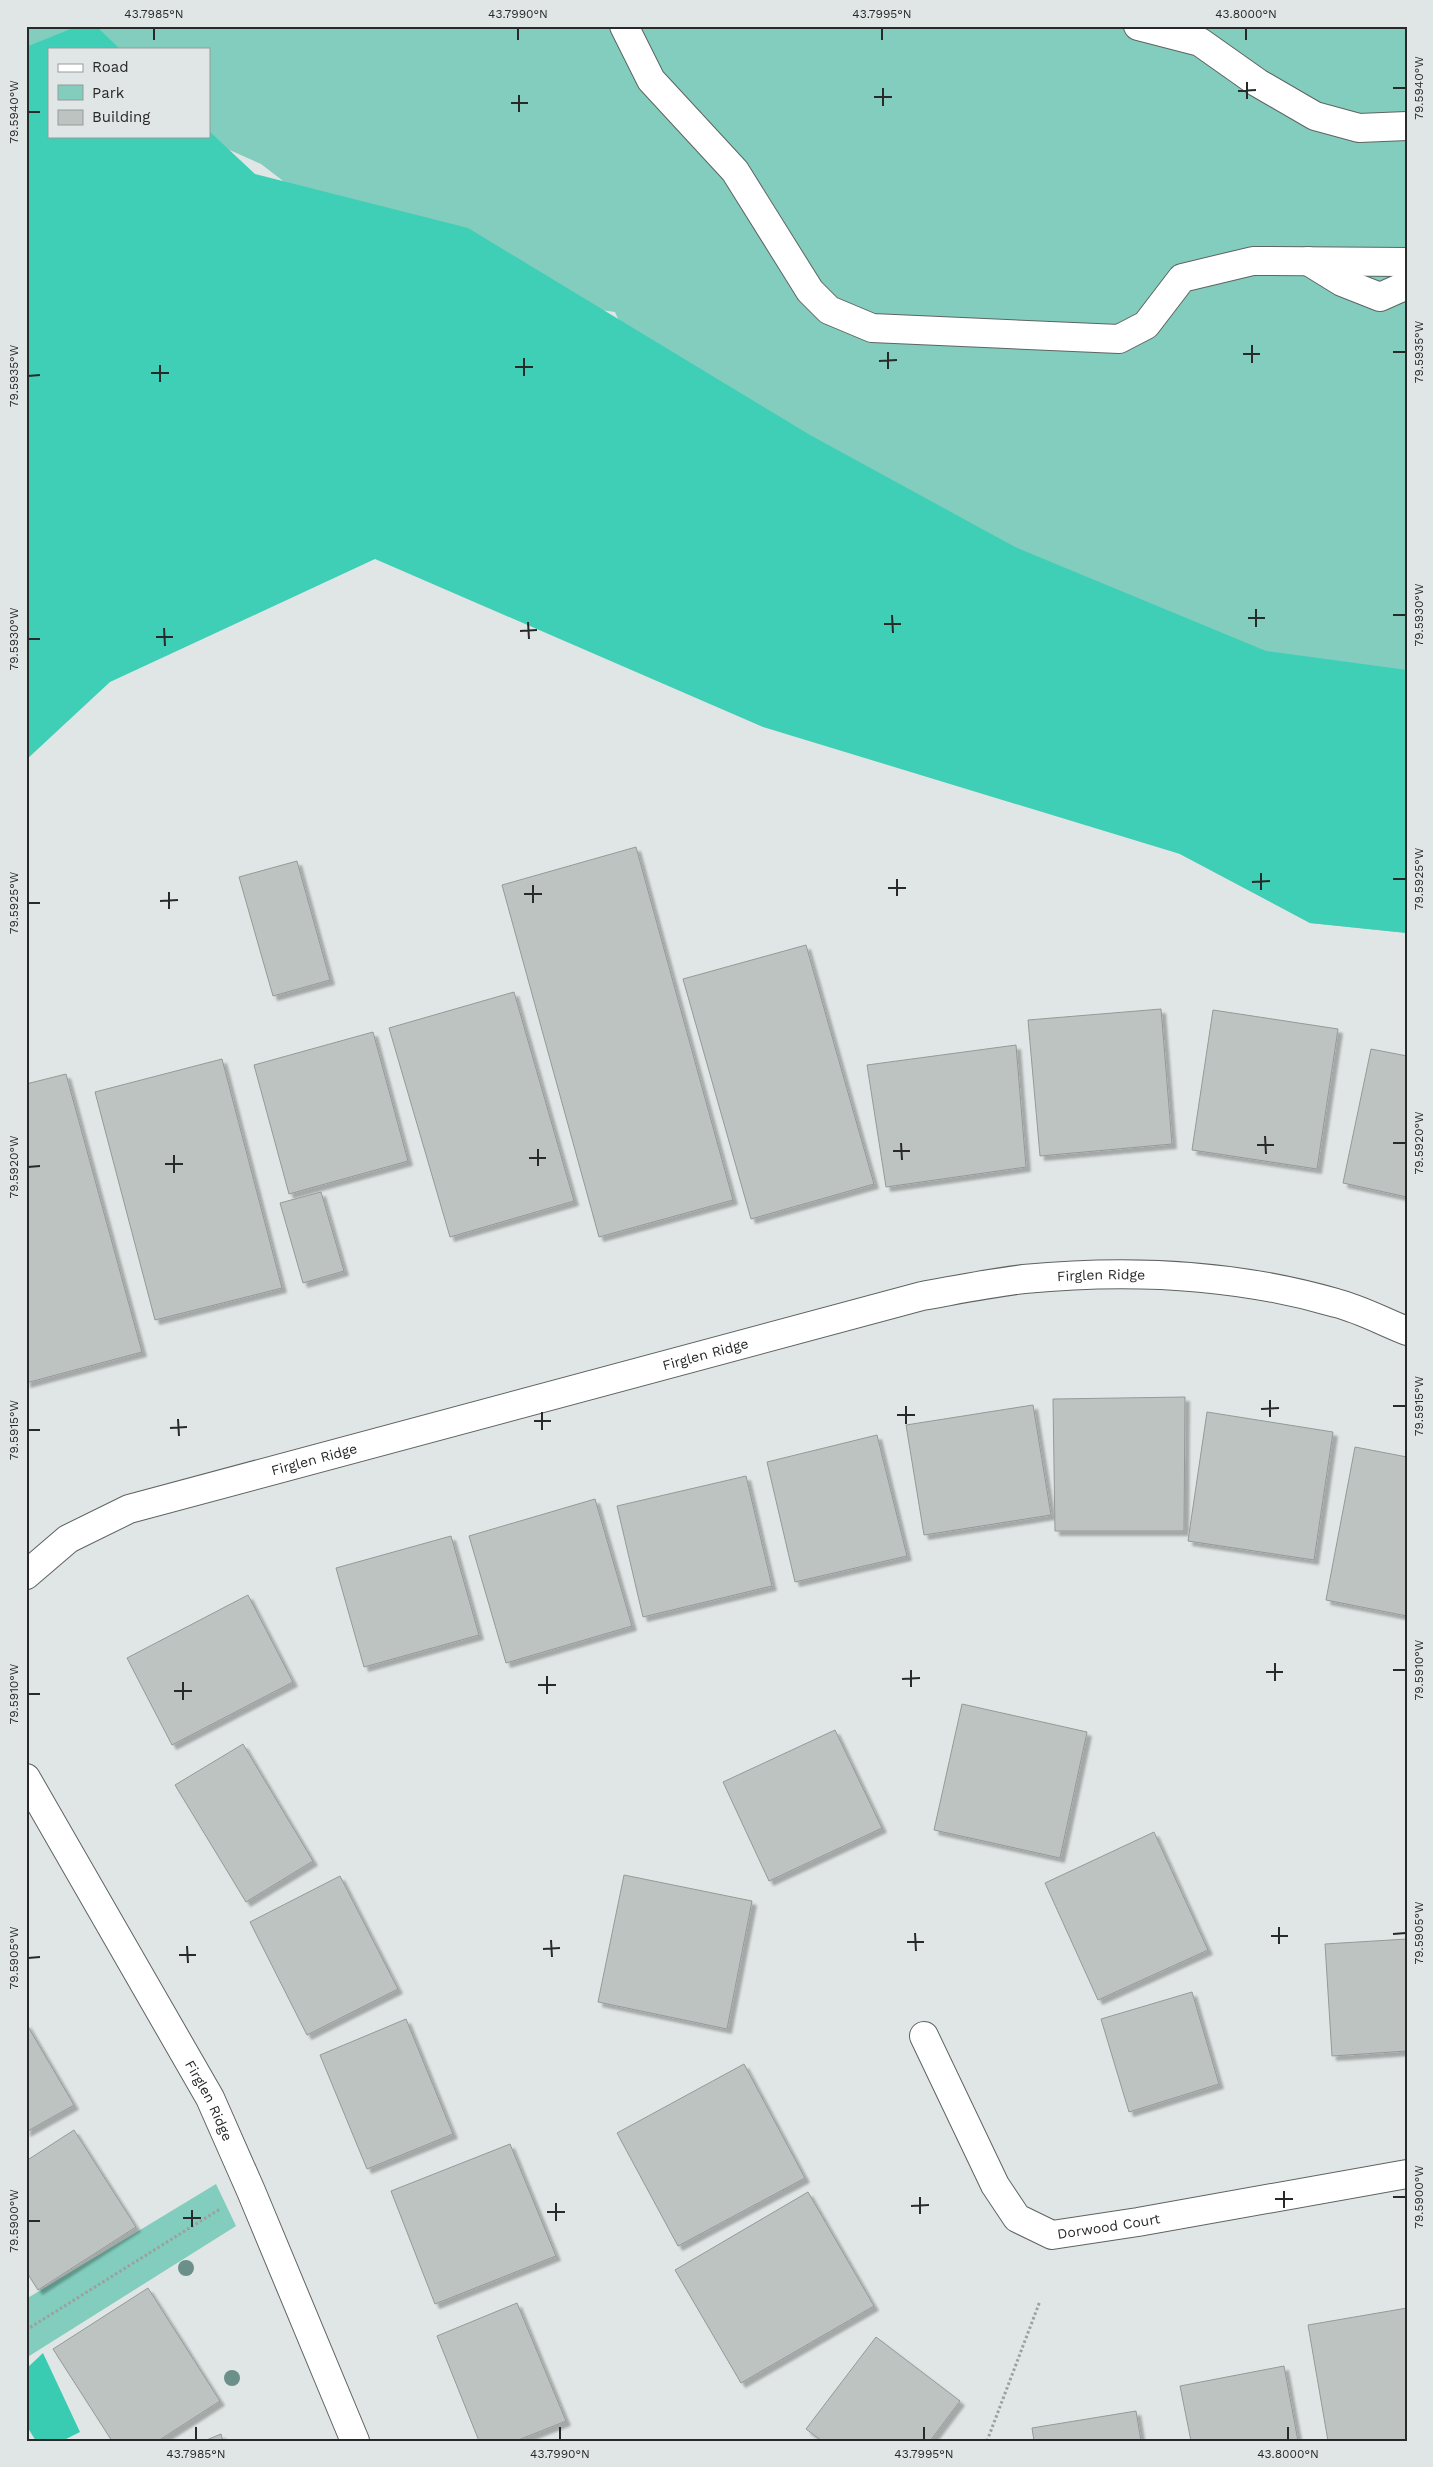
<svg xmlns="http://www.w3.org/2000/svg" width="1433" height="2467" viewBox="0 0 1433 2467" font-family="'Work Sans',sans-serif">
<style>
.green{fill:#82cdbd}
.forest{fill:#3ecfb6}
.water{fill:#3accb3}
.building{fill:#bdc3c1;stroke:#949a98;filter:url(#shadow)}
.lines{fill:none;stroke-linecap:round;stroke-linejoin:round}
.minor-casing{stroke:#5e6462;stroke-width:30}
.path{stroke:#9ca09f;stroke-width:3;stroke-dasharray:2.5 2.5;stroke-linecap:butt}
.minor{stroke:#fff;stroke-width:28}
.tree{fill:#6b908a}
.ticks{fill:none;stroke:#282a29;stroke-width:2}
.labels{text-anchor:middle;stroke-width:4.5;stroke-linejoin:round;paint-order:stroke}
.street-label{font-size:14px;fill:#282a29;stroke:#e0e6e5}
.neatline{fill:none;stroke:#282a29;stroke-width:2}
.ticks-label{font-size:12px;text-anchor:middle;fill:#282a29}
</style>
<defs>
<filter id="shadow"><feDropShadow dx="4.5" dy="4.5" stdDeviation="1" flood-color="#0004"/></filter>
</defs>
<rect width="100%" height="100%" fill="#e0e6e5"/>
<g class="green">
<path d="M 26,26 L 1407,26 L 1407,933 L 1310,923 L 1180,854 L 693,487 L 615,312 L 529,300 L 356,237 L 261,164 L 198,136 L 209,136 L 209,49 L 49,49 L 26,62 Z"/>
<path d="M 216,2184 L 236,2226 L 26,2358 L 26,2299 Z"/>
</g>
<path class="forest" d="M 78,26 L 96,26 L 120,49 L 49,49 L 49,136 L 209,136 L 209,131 L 255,174 L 468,228 L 810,435 L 1015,547 L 1266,651 L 1407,670 L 1407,933 L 1310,923 L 1180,854 L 763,727 L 375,559 L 110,682 L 26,760 L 26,47 Z"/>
<path class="water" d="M 43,2353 L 80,2432 L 62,2441 L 36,2441 L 26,2425 L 26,2369 Z"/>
<g class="building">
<path d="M 636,847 L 733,1200 L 599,1237 L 502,885 Z"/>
<path d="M 297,861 L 330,980 L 273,996 L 239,877 Z"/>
<path d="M 806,945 L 874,1184 L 751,1219 L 683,979 Z"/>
<path d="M 514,992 L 574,1201 L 450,1237 L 389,1028 Z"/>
<path d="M 1161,1009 L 1172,1144 L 1040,1156 L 1028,1020 Z"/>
<path d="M 1213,1010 L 1338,1029 L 1317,1169 L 1192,1150 Z"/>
<path d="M 373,1032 L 408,1161 L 289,1194 L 254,1065 Z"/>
<path d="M 1016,1045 L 1026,1167 L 886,1187 L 867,1065 Z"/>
<path d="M 1371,1049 L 1407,1056 L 1407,1197 L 1343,1183 Z"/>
<path d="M 222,1059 L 282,1288 L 155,1320 L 95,1092 Z"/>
<path d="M 66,1074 L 142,1352 L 26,1383 L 26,1084 Z"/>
<path d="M 321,1192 L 344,1271 L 303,1283 L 280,1203 Z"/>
<path d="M 1185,1397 L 1184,1531 L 1055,1531 L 1053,1399 Z"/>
<path d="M 1033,1405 L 1051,1515 L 924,1535 L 906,1425 Z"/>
<path d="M 1207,1412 L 1333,1432 L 1314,1560 L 1188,1541 Z"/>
<path d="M 877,1435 L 907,1556 L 795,1582 L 767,1462 Z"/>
<path d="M 1355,1447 L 1407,1457 L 1407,1616 L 1326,1600 Z"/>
<path d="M 746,1476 L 772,1586 L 643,1617 L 617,1506 Z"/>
<path d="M 595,1499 L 632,1626 L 506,1663 L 469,1536 Z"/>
<path d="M 451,1536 L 479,1635 L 364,1667 L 336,1568 Z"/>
<path d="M 248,1595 L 293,1682 L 172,1745 L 127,1658 Z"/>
<path d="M 962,1704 L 1087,1732 L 1060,1858 L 934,1830 Z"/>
<path d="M 835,1730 L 882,1828 L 769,1881 L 723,1782 Z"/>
<path d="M 243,1744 L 313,1861 L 246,1902 L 175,1785 Z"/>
<path d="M 1154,1832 L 1208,1950 L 1098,2000 L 1045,1883 Z"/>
<path d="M 624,1875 L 752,1901 L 727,2029 L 598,2002 Z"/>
<path d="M 340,1876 L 398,1989 L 307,2035 L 250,1922 Z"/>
<path d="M 1407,1939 L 1407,2051 L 1332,2056 L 1325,1944 Z"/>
<path d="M 1192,1992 L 1219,2084 L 1129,2112 L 1101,2019 Z"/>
<path d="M 406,2019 L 453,2134 L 367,2169 L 320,2055 Z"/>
<path d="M 26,2023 L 74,2105 L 26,2132 Z"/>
<path d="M 744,2064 L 805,2178 L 678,2246 L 617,2133 Z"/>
<path d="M 74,2130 L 136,2227 L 38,2290 L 26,2271 L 26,2161 Z"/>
<path d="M 510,2144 L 556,2256 L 435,2304 L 391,2191 Z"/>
<path d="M 808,2192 L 874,2306 L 741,2383 L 675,2270 Z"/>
<path d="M 148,2288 L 220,2401 L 158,2441 L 112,2441 L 53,2349 Z"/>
<path d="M 517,2303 L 566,2421 L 516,2441 L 479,2441 L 437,2336 Z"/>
<path d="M 1407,2308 L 1407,2441 L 1328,2441 L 1308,2325 Z"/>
<path d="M 876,2337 L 960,2401 L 930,2441 L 822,2441 L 806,2429 Z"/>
<path d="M 1284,2366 L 1298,2441 L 1191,2441 L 1180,2386 Z"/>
<path d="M 1136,2411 L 1141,2441 L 1034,2441 L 1032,2428 Z"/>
<path d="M 221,2434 L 223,2441 L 204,2441 Z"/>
</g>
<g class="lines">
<defs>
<g id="minor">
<path d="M 624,26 L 651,80 L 735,171 L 810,291 L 829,310 L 872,328 L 1119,339 L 1146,325 L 1182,278 L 1253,261 L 1407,262"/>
<path d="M 1138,26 L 1200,42 L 1258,83 L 1315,116 L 1359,128 L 1407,126"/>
<path d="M 1308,261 L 1342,282 L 1380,297 L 1407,285"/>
<path id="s1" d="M 26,1575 L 68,1539 L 129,1509 L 922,1296 C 956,1290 990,1283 1024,1279 C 1127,1269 1236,1274 1336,1303 C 1360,1309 1384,1322 1407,1331"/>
<path id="s2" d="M 26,1778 L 210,2098 L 251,2191 L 355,2441"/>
<path id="s3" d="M 924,2036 L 995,2185 L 1017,2218 L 1052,2235 L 1138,2222 L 1407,2174"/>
</g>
</defs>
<use href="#minor" class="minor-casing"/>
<g class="path">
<path d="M 26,2330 L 220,2209"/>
<path d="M 987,2441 L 1040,2301"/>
</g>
<use href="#minor" class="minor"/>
</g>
<g class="tree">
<circle cx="186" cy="2268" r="8"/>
<circle cx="232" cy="2378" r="8"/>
</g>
<path class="ticks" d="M 154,28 L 154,40M 518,28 L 518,40M 882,28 L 882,40M 1246,28 L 1246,40M 1247,82 L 1247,99M 883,88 L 883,106M 1393,88 L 1406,88M 1238,91 L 1256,90M 519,95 L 519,112M 874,97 L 892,97M 511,103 L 528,103M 28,112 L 40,112M 1252,345 L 1252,363M 888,352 L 888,369M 1393,352 L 1406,352M 1243,354 L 1260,354M 524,358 L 524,376M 879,361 L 897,360M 160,365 L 160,382M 515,367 L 533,367M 151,373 L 169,373M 28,376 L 40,375M 1256,609 L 1256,627M 892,615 L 893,633M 1393,615 L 1406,615M 1248,618 L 1265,618M 528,622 L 529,639M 884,624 L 901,624M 164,628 L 165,646M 520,631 L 537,630M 156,637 L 173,637M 28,639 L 40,639M 1261,873 L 1261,890M 897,879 L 897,896M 1393,879 L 1406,879M 1252,882 L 1270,881M 533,885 L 533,903M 888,888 L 906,888M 169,892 L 169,909M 524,894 L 542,894M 160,901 L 178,900M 28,903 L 40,903M 1265,1136 L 1266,1154M 901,1143 L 902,1160M 1393,1143 L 1406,1143M 1257,1145 L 1274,1145M 538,1149 L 538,1166M 893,1151 L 910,1151M 174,1155 L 174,1173M 529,1158 L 546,1158M 165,1164 L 183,1164M 28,1167 L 40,1166M 1270,1400 L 1270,1417M 906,1406 L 906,1424M 1393,1406 L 1406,1406M 1261,1409 L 1279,1408M 542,1412 L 542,1430M 897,1415 L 915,1415M 178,1419 L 179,1436M 534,1421 L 551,1421M 170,1428 L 187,1427M 28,1430 L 40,1430M 1275,1663 L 1275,1681M 911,1670 L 911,1687M 1393,1670 L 1406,1670M 1266,1672 L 1283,1672M 547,1676 L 547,1694M 902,1679 L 920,1678M 183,1682 L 183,1700M 538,1685 L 556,1685M 174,1691 L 192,1691M 28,1694 L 40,1694M 1279,1927 L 1279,1944M 915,1933 L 916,1951M 1393,1934 L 1406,1933M 1271,1936 L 1288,1936M 551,1940 L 552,1957M 907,1942 L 924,1942M 187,1946 L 188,1963M 543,1949 L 560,1948M 179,1955 L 196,1955M 28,1958 L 40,1957M 1284,2191 L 1284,2208M 920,2197 L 920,2214M 1393,2197 L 1406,2197M 1275,2199 L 1293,2199M 556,2203 L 556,2221M 911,2206 L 929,2205M 192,2210 L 192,2227M 547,2212 L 565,2212M 183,2218 L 201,2218M 28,2221 L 40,2221M 196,2427 L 196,2440M 560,2427 L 560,2440M 924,2427 L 924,2440M 1288,2427 L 1288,2440"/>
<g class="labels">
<g class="street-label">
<text dy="5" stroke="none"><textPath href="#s1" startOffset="1125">Firglen Ridge</textPath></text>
<text dy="5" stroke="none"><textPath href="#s1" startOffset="720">Firglen Ridge</textPath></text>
<text dy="5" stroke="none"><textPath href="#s1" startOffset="315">Firglen Ridge</textPath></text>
<text dy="5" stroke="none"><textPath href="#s2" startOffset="371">Firglen Ridge</textPath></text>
<text dy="5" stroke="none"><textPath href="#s3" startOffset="301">Dorwood Court</textPath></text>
</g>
</g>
<rect width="1433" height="2467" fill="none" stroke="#e0e6e5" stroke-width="55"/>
<rect x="48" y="48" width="162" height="90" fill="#e0e6e5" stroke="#969b9a"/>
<rect x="58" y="64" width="25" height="8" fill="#ffffff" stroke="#969b9a"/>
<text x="92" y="72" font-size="15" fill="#282a29">Road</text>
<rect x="58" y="85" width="25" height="15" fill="#82cdbd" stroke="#969b9a"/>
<text x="92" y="98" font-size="15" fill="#282a29">Park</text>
<rect x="58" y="110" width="25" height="15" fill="#bdc3c1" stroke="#969b9a"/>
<text x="92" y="122" font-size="15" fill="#282a29">Building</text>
<rect x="28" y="28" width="1378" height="2412" class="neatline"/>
<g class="ticks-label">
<text x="154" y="18">43.7985°N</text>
<text x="518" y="18">43.7990°N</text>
<text x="882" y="18">43.7995°N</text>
<text x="1246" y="18">43.8000°N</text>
<text transform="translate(1419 88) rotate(-90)" y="4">79.5940°W</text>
<text transform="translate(14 112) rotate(-90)" y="4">79.5940°W</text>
<text transform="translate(1419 352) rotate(-90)" y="4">79.5935°W</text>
<text transform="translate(14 376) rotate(-90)" y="4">79.5935°W</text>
<text transform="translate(1419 615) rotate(-90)" y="4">79.5930°W</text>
<text transform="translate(14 639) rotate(-90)" y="4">79.5930°W</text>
<text transform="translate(1419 879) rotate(-90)" y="4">79.5925°W</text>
<text transform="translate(14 903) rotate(-90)" y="4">79.5925°W</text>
<text transform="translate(1419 1143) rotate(-90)" y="4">79.5920°W</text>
<text transform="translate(14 1167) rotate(-90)" y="4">79.5920°W</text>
<text transform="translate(1419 1406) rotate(-90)" y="4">79.5915°W</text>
<text transform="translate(14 1430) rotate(-90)" y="4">79.5915°W</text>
<text transform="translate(1419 1670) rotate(-90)" y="4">79.5910°W</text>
<text transform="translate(14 1694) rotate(-90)" y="4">79.5910°W</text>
<text transform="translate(1419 1933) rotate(-90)" y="4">79.5905°W</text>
<text transform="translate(14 1958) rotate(-90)" y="4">79.5905°W</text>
<text transform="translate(1419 2197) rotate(-90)" y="4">79.5900°W</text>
<text transform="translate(14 2221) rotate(-90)" y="4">79.5900°W</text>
<text x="196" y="2458">43.7985°N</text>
<text x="560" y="2458">43.7990°N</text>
<text x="924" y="2458">43.7995°N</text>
<text x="1288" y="2458">43.8000°N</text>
</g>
</svg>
